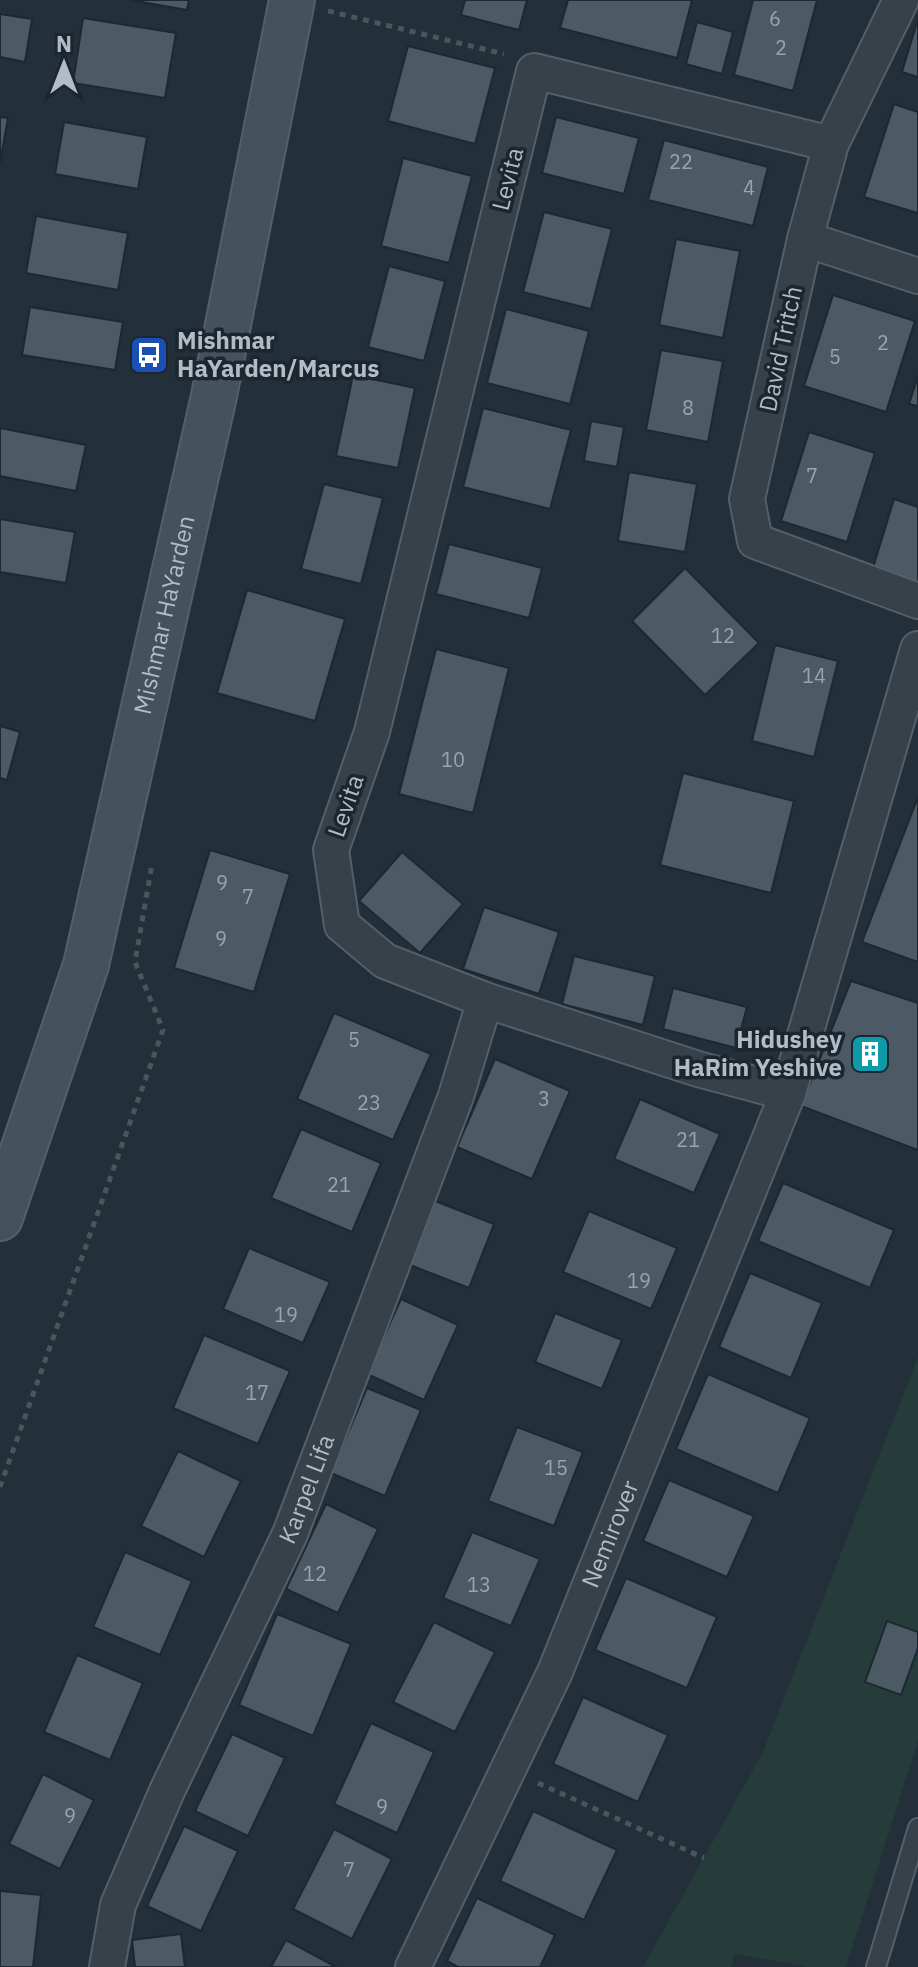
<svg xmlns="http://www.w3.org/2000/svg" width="918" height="1967" viewBox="0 0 918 1967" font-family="'IBM Plex Sans',sans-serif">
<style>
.green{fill:#263c3b}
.building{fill:#4b5a65;stroke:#1e2830;stroke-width:2}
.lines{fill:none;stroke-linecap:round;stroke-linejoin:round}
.lane-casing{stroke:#545f68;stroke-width:22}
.street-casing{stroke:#545f68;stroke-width:38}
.secondary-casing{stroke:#545f68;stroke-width:48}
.path{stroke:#445959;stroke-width:5;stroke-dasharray:6 6;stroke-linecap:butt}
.lane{stroke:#36414a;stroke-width:18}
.street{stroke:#36414a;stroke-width:34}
.secondary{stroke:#45515d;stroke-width:44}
.labels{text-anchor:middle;stroke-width:7;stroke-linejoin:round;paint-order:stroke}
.number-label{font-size:20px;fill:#98a4ae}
.street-label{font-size:24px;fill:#b1bcc6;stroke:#1c262e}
.poi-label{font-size:24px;font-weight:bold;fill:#b1bcc6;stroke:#1c262e;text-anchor:start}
</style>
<rect width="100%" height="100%" fill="#232f39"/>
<path class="green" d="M 918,1357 L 918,1741 L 846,1967 L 808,1967 L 735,1954 L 731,1967 L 643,1967 L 763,1752 Z"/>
<g class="building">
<path d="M 130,0 L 189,0 L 187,10 Z"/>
<path d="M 465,0 L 527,0 L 519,30 L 461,15 Z"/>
<path d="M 568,0 L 692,0 L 677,58 L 560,28 Z"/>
<path d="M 753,0 L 817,0 L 793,91 L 734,75 Z"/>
<path d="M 0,14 L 32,19 L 25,62 L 0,57 Z"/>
<path d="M 83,18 L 176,33 L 165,98 L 73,83 Z"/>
<path d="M 918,19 L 918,77 L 902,72 Z"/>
<path d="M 697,22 L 733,32 L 722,74 L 686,64 Z"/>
<path d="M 408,46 L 495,68 L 475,144 L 388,121 Z"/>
<path d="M 894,104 L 918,112 L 918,213 L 864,197 Z"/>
<path d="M 0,117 L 8,118 L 0,163 Z"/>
<path d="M 556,117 L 639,138 L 624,194 L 542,173 Z"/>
<path d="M 64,122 L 147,137 L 138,189 L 55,174 Z"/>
<path d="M 664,140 L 768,167 L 753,226 L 648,200 Z"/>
<path d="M 403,158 L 472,176 L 449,263 L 381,246 Z"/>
<path d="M 544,212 L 612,229 L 591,309 L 523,292 Z"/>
<path d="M 36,216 L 128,233 L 118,290 L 26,273 Z"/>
<path d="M 676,239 L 740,251 L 723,338 L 659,325 Z"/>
<path d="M 389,266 L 445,281 L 424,361 L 368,347 Z"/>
<path d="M 833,295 L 915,321 L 886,412 L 804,386 Z"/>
<path d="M 30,307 L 123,322 L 115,370 L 22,355 Z"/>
<path d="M 506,309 L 589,331 L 570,404 L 487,383 Z"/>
<path d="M 661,350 L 723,361 L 708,442 L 646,430 Z"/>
<path d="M 353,375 L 415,388 L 398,468 L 336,456 Z"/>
<path d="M 918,376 L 918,406 L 909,404 Z"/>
<path d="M 483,408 L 571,430 L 550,509 L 463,487 Z"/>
<path d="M 591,421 L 624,427 L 617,467 L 584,461 Z"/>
<path d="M 0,428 L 86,445 L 76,491 L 0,476 Z"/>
<path d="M 809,432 L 875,453 L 847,542 L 781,521 Z"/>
<path d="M 629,472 L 697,484 L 685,552 L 618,541 Z"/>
<path d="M 324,484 L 383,498 L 361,584 L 301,569 Z"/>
<path d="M 894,499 L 918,507 L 918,585 L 872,571 Z"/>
<path d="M 0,519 L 75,532 L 66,583 L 0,572 Z"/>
<path d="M 449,544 L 542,568 L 529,618 L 436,594 Z"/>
<path d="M 685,568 L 759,643 L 705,695 L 632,621 Z"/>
<path d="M 247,590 L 345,619 L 315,721 L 217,693 Z"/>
<path d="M 775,645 L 838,661 L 814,757 L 752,741 Z"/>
<path d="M 436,649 L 509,668 L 473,813 L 399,794 Z"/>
<path d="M 0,726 L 20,732 L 7,780 L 0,778 Z"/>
<path d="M 683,773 L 794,801 L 771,893 L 660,865 Z"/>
<path d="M 918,797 L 918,962 L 862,942 Z"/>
<path d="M 210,850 L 290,874 L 254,992 L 174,968 Z"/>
<path d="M 402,852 L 463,904 L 420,953 L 359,901 Z"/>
<path d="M 484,907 L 559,932 L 539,994 L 463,969 Z"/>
<path d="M 574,956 L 655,976 L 643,1025 L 562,1004 Z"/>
<path d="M 851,981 L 918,1003 L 918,1150 L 801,1106 Z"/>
<path d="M 673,988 L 747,1007 L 736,1048 L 663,1029 Z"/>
<path d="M 334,1013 L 431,1054 L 393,1140 L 297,1099 Z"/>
<path d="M 495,1059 L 570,1091 L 532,1179 L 457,1147 Z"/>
<path d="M 640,1099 L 720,1134 L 694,1193 L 614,1159 Z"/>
<path d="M 301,1129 L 381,1163 L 352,1232 L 271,1198 Z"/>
<path d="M 783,1183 L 894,1230 L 870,1288 L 758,1241 Z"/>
<path d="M 435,1201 L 494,1224 L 469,1288 L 410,1265 Z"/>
<path d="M 589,1211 L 677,1248 L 651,1309 L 563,1272 Z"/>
<path d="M 249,1248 L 330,1282 L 303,1343 L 223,1309 Z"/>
<path d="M 750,1273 L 822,1303 L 791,1378 L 719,1347 Z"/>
<path d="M 401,1299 L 458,1325 L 424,1400 L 367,1374 Z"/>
<path d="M 555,1313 L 622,1340 L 602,1389 L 535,1362 Z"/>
<path d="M 204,1335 L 290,1371 L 258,1444 L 173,1408 Z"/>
<path d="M 708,1374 L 810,1418 L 778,1493 L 676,1449 Z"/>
<path d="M 367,1388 L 421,1410 L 385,1496 L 331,1473 Z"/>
<path d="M 517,1427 L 583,1452 L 554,1526 L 488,1501 Z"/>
<path d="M 178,1451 L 241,1481 L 204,1557 L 141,1526 Z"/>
<path d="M 669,1480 L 754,1516 L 727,1577 L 643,1541 Z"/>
<path d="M 326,1504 L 378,1529 L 338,1613 L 286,1589 Z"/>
<path d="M 472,1532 L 540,1559 L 511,1626 L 443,1598 Z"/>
<path d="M 125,1552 L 192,1581 L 160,1655 L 93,1627 Z"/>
<path d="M 626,1578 L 717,1617 L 687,1688 L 595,1650 Z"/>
<path d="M 277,1614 L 351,1644 L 313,1736 L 239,1705 Z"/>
<path d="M 887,1621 L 918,1632 L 918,1648 L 901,1695 L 865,1682 Z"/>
<path d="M 434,1622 L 495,1652 L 455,1732 L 393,1702 Z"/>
<path d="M 77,1655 L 143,1683 L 110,1760 L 44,1732 Z"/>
<path d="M 583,1697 L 668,1735 L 638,1802 L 553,1764 Z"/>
<path d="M 371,1723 L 434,1752 L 397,1833 L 334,1804 Z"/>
<path d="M 232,1734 L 285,1758 L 248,1836 L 195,1811 Z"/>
<path d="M 43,1774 L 94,1800 L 60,1869 L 9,1844 Z"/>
<path d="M 533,1811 L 617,1850 L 584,1920 L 500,1881 Z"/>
<path d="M 184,1826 L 238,1851 L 201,1931 L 147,1906 Z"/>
<path d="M 334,1829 L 392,1859 L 352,1939 L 293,1909 Z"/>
<path d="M 0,1891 L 41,1895 L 33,1967 L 0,1967 Z"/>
<path d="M 477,1898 L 555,1935 L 540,1967 L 458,1967 L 447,1961 Z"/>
<path d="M 181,1934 L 185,1967 L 135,1967 L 132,1940 Z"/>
<path d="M 286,1940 L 336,1967 L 271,1967 Z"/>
</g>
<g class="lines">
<defs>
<path id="lane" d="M 876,1967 L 918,1828"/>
<g id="street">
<path d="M 901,0 L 831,144 L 805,239 L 747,499 L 755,541 L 918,601"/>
<path d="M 831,144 L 534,71 L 372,732 L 331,850 L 342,925 L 385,961 L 485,1000 L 698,1069 L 788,1093 L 918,649"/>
<path d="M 805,239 L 918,276"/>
<path id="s1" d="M 107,1967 L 118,1905 L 167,1791 L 290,1534 L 456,1096 L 485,1000"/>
<path id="s2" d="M 413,1967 L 555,1672 L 788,1093"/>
</g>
<g id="secondary">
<path id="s3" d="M 0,1218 L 86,965 L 214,396 L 292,0"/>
</g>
</defs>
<use href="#lane" class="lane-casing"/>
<use href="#street" class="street-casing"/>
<use href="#secondary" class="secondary-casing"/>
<g class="path">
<path d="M 328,11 L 504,54"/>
<path d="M 0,1487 L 163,1030 L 135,962 L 152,864"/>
<path d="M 538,1783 L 704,1858"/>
</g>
<use href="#lane" class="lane"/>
<use href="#street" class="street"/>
<use href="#secondary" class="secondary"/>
</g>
<defs>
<symbol id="bus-square" viewBox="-11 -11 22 22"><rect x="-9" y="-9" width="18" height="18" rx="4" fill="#1a4fb4" stroke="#1c262e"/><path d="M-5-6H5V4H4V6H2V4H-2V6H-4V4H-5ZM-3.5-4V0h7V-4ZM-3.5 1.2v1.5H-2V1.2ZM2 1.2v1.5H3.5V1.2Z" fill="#fff"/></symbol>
<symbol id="building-square" viewBox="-11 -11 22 22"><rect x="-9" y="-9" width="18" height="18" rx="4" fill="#0f9aa8" stroke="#1c262e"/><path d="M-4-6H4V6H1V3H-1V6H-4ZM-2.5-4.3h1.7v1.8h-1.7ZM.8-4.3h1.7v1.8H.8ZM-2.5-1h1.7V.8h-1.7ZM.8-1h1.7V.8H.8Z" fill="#fff"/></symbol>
</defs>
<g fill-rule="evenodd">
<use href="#bus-square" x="127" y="333" width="44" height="44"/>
<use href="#building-square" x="848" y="1032" width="44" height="44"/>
</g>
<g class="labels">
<g class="number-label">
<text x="775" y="26">6</text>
<text x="781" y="55">2</text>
<text x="681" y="169">22</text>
<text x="749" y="195">4</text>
<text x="883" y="350">2</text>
<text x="835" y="364">5</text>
<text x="688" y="415">8</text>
<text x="812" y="483">7</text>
<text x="723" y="643">12</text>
<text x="814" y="683">14</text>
<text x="453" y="767">10</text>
<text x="222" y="890">9</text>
<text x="248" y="904">7</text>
<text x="221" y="946">9</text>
<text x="354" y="1047">5</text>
<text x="544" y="1106">3</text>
<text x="369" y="1110">23</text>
<text x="688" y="1147">21</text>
<text x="339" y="1192">21</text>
<text x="639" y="1288">19</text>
<text x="286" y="1322">19</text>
<text x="257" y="1400">17</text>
<text x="556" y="1475">15</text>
<text x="315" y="1581">12</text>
<text x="479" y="1592">13</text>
<text x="382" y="1814">9</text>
<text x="70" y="1823">9</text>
<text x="349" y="1877">7</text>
</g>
<g class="street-label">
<text transform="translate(508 179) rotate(-76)" y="8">Levita</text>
<text transform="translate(781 349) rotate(-78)" y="8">David Tritch</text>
<text dy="8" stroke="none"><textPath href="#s3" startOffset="626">Mishmar HaYarden</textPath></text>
<text transform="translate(346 806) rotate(-71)" y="8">Levita</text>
<text dy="8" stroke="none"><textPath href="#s1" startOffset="520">Karpel Lifa</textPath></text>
<text dy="8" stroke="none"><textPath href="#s2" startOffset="476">Nemirover</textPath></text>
</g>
<g class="poi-label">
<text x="177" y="349">Mishmar<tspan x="177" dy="28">HaYarden/Marcus</tspan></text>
<text x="842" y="1048" text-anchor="end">Hidushey<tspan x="842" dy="28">HaRim Yeshive</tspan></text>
</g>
</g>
<g transform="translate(64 64)" stroke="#1c262e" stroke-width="6" paint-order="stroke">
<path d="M0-6L14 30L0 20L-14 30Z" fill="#b1bcc6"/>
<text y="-12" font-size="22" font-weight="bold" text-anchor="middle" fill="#b1bcc6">N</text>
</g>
</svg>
